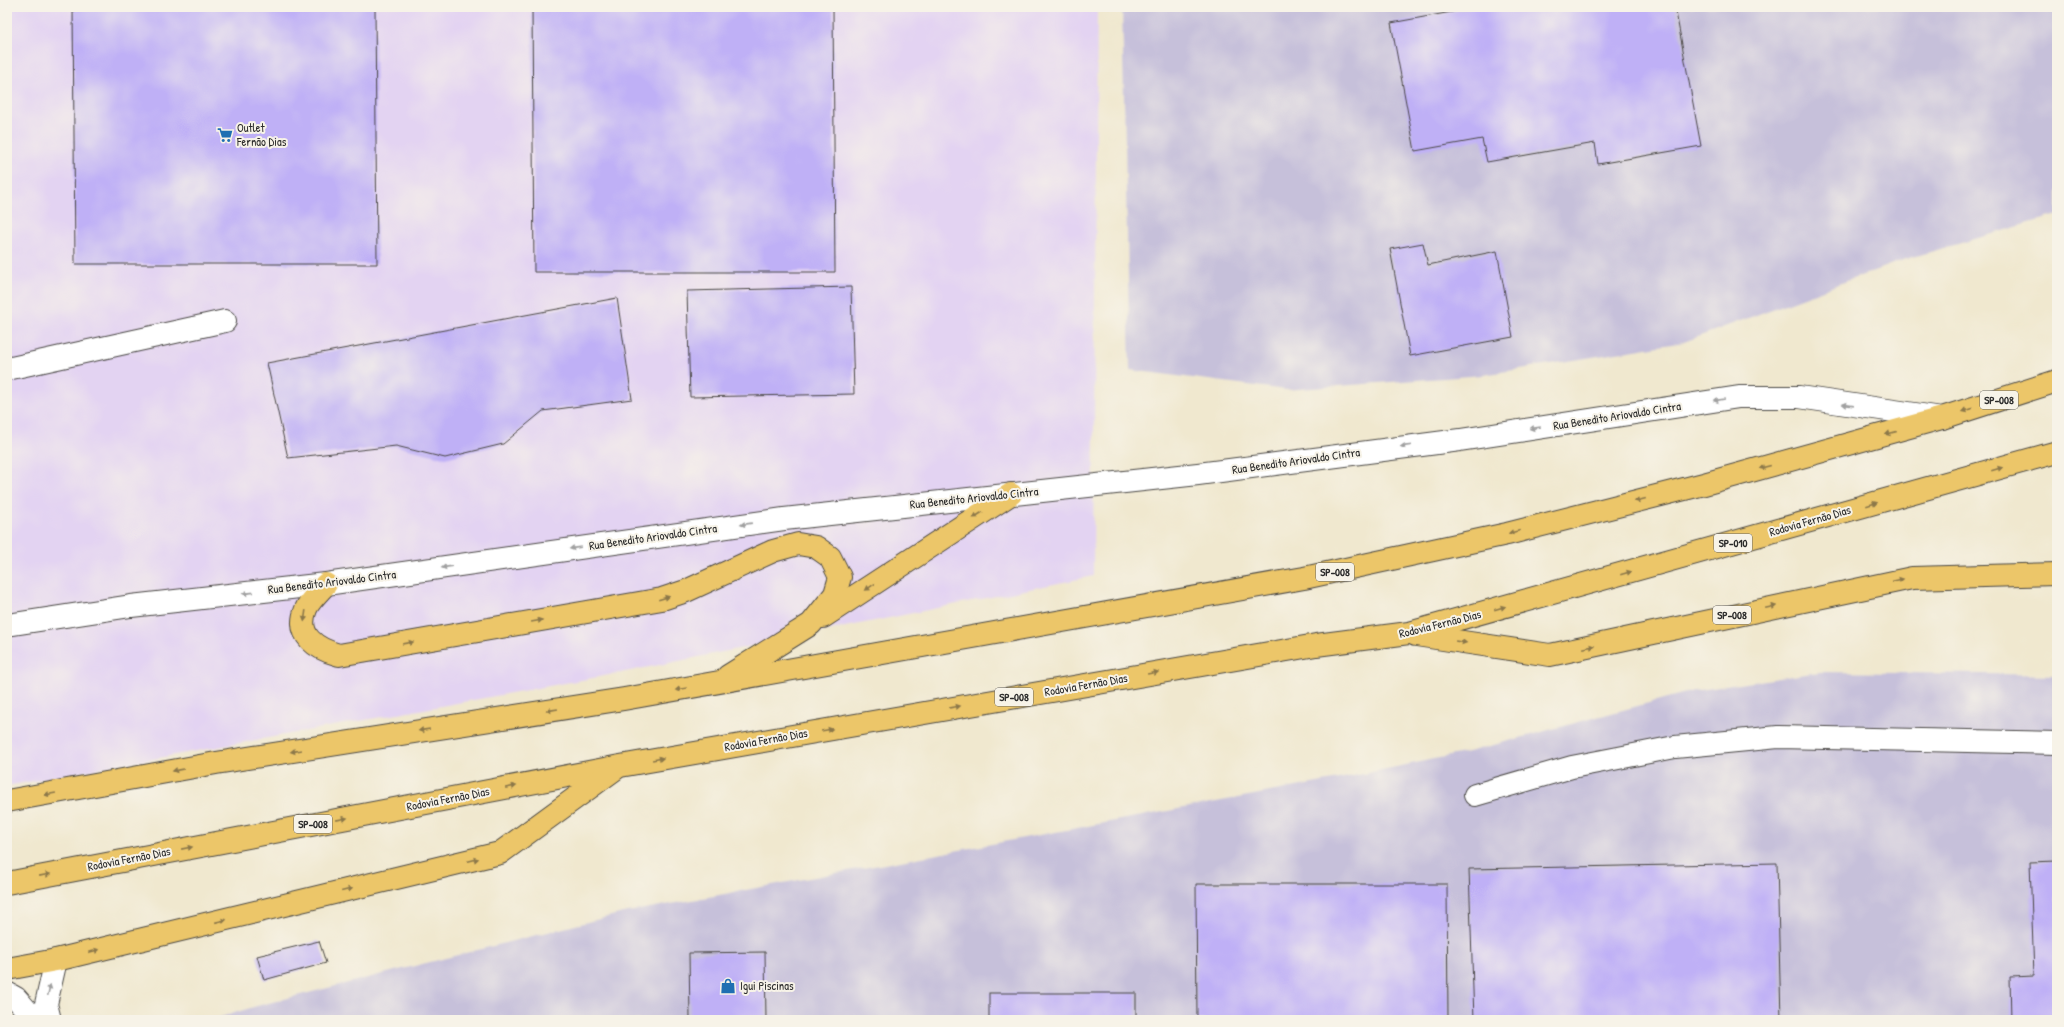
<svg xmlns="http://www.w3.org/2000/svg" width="2064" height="1027" viewBox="0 0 2064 1027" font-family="'Patrick Hand',sans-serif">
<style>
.built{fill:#e3d3f2}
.industrial{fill:#c6c0da}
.building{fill:#bfb0f6}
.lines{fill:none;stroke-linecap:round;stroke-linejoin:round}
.minor-casing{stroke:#494744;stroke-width:24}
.highway-casing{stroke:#494744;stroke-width:24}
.minor{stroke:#fff;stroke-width:22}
.highway{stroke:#ecc669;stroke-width:22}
.oneway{fill:#a0a0a0}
.oneway2{fill:#8c784a}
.labels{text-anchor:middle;stroke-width:4;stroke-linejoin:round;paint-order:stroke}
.shield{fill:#f7f3e8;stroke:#686764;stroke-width:1}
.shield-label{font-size:11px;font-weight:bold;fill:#2b2b2b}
.poi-label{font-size:12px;fill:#2b2b2b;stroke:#f7f3e8;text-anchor:start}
.street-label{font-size:12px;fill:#2b2b2b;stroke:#f7f3e8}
</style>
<rect width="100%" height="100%" fill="#f7f3e8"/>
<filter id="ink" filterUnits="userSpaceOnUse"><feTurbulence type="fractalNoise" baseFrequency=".025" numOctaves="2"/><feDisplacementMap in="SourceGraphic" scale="8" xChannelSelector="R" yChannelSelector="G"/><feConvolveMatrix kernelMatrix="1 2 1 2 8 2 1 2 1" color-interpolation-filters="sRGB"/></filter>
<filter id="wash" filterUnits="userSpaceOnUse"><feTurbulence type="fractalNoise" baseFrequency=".012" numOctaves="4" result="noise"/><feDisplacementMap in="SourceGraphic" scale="16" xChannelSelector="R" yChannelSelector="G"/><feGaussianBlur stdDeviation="0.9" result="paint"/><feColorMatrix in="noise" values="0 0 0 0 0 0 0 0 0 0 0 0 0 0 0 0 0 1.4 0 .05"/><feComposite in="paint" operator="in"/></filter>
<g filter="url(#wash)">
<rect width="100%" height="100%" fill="#f0e8cf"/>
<path class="built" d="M 7,7 L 1097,7 L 1093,576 L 625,672 L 7,786 Z"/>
<g class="industrial">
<path d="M 1122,7 L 2057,7 L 2057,215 L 1903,260 L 1684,342 L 1483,375 L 1286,390 L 1130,370 Z"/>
<path d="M 1819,672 L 2057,675 L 2057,1020 L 211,1020 L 257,1006 L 623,913 L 1344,778 L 1468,752 L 1693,691 Z"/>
</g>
<g id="blocks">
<g class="building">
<path d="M 73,7 L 375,7 L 377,264 L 75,264 Z"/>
<path d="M 532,7 L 833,7 L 835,272 L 534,272 Z"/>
<path d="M 1479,7 L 1675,7 L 1701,146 L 1598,164 L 1595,143 L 1487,162 L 1482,139 L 1415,151 L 1391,23 Z"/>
<path d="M 1423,243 L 1428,265 L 1497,251 L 1513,337 L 1410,356 L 1390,249 Z"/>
<path d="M 851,287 L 854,394 L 690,397 L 687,291 Z"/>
<path d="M 617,298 L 632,399 L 543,411 L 503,444 L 445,458 L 396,446 L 288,458 L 267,363 Z"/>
<path d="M 2057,861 L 2057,1020 L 2011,1020 L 2010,977 L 2034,976 L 2030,862 Z"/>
<path d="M 1777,863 L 1781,1020 L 1474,1020 L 1469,869 Z"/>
<path d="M 1196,884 L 1447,884 L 1448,1020 L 1197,1020 Z"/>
<path d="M 319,941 L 326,963 L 264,980 L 257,956 Z"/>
<path d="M 765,952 L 766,1020 L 690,1020 L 689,953 Z"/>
<rect x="989" y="993" width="147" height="27"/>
</g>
</g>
</g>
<g filter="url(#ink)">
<use href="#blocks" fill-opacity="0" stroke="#494744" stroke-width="1"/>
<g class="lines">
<defs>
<g id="minor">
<path d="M 7,369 L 225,321"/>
<path d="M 7,625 L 131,606 L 326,584 L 784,519 L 1198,474 L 1460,440 L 1739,397 L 1799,397 L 1942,418"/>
<path d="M 1475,795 L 1572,767 L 1675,747 L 1778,737 L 2057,743"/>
<path d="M 7,993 L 16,998 L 35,1020"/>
<path d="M 50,1020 L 46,1004 L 56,960"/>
</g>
<g id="highway">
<path d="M 326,584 C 320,591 309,601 306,609 C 295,636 317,649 339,655 L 662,599 L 686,591 L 773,551 L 798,544 L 816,547 L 830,557 L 840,577 L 835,594 L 811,624 L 728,676"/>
<path d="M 823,617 L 1011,494"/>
<path d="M 1416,635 L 1550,655 L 1912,578 L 2057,574"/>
<path d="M 7,801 L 216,763 L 624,699 L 1304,578 L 1507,534 L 1704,484 L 1942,418 L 2057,381"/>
<path d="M 7,883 L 620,766 L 1316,645 L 1409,633 L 2057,452"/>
<path d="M 7,969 L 56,960 L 500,853 L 615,769"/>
</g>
</defs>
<use href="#minor" class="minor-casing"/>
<use href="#highway" class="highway-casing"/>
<use href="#minor" class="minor"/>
<use href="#highway" class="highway"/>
</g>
<defs><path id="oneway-solid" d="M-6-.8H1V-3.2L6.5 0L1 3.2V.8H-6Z"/></defs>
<g class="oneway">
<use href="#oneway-solid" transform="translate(1719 400) rotate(171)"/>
<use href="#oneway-solid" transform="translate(1848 405) rotate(-172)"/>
<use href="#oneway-solid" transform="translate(1535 428) rotate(171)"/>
<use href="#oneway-solid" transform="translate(1406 446) rotate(173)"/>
<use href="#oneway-solid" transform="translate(746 524) rotate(172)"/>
<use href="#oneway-solid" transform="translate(575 548) rotate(172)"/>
<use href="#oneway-solid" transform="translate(447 567) rotate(172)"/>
<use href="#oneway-solid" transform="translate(248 593) rotate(174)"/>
<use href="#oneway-solid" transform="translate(49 990) rotate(-77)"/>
</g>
<g class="oneway2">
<use href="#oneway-solid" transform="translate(1967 410) rotate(162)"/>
<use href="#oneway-solid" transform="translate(1891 433) rotate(165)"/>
<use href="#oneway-solid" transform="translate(1765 467) rotate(165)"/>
<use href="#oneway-solid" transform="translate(1997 469) rotate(-16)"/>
<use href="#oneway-solid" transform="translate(1640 500) rotate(166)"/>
<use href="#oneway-solid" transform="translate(1872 504) rotate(-16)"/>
<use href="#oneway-solid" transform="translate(978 515) rotate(147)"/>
<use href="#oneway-solid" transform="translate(1514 532) rotate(166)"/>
<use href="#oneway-solid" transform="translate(1626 573) rotate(-16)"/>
<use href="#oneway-solid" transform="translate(1898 580) rotate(-12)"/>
<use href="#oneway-solid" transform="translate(870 587) rotate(146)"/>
<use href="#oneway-solid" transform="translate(664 598) rotate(-16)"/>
<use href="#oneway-solid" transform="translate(1771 607) rotate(-12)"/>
<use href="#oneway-solid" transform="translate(1500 608) rotate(-16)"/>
<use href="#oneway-solid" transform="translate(305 616) rotate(98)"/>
<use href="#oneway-solid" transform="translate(537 621) rotate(-10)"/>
<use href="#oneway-solid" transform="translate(1461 642) rotate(9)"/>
<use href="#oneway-solid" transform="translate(408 643) rotate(-10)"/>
<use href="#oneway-solid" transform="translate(1589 647) rotate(-12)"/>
<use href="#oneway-solid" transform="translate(1153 673) rotate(-10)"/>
<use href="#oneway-solid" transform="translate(681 689) rotate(170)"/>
<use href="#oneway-solid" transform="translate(955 707) rotate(-10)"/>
<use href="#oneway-solid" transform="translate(552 710) rotate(171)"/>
<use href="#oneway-solid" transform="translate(424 730) rotate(171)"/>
<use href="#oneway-solid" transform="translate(827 730) rotate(-10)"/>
<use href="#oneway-solid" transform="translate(296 751) rotate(171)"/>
<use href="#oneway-solid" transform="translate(658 759) rotate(-10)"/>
<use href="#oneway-solid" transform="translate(178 770) rotate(170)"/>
<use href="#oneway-solid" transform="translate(511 787) rotate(-11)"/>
<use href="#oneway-solid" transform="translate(50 794) rotate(170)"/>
<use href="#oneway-solid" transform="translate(342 819) rotate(-11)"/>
<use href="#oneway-solid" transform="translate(187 848) rotate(-11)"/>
<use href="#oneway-solid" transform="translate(473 860) rotate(-14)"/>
<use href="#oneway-solid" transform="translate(45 875) rotate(-11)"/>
<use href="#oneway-solid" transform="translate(347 890) rotate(-14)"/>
<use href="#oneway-solid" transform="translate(221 921) rotate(-13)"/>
<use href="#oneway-solid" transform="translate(94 951) rotate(-13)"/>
</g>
</g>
<defs>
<symbol id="supermarket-bare" viewBox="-9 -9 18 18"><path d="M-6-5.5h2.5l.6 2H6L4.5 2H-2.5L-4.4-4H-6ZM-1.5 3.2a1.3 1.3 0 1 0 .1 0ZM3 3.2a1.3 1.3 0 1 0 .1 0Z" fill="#1f6fb2" stroke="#f7f3e8" stroke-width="2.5" paint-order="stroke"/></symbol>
<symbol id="shop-bare" viewBox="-9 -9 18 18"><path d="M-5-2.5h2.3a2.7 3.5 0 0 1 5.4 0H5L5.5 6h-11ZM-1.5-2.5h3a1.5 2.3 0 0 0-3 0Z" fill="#1f6fb2" stroke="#f7f3e8" stroke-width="2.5" paint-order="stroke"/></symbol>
</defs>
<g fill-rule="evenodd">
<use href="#supermarket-bare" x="214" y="124" width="22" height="22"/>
<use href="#shop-bare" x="717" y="975" width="22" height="22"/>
</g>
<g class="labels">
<g class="shield">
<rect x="1980" y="391" width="38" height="18" rx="3"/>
<rect x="1714" y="534" width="38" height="18" rx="3"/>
<rect x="1316" y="563" width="38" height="18" rx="3"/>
<rect x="1713" y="606" width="38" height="18" rx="3"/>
<rect x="995" y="688" width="38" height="18" rx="3"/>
<rect x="294" y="815" width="38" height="18" rx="3"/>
</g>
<g class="shield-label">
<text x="1999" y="404">SP-008</text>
<text x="1733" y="547">SP-010</text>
<text x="1335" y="576">SP-008</text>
<text x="1732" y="619">SP-008</text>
<text x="1014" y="701">SP-008</text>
<text x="313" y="828">SP-008</text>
</g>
<g class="poi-label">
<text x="237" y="132">Outlet<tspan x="237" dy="14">Fernão Dias</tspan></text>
<text x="740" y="990">Igui Piscinas</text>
</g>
<g class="street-label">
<text transform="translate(1617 416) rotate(-9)" y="4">Rua Benedito Ariovaldo Cintra</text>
<text transform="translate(1296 461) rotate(-8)" y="4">Rua Benedito Ariovaldo Cintra</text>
<text transform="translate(974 498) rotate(-6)" y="4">Rua Benedito Ariovaldo Cintra</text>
<text transform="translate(1810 521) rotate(-16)" y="4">Rodovia Fernão Dias</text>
<text transform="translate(653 537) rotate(-8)" y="4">Rua Benedito Ariovaldo Cintra</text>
<text transform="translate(332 582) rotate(-7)" y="4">Rua Benedito Ariovaldo Cintra</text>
<text transform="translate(1440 624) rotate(-14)" y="4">Rodovia Fernão Dias</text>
<text transform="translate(1086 685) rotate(-10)" y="4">Rodovia Fernão Dias</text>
<text transform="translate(766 740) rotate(-10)" y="4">Rodovia Fernão Dias</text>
<text transform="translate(448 799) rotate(-11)" y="4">Rodovia Fernão Dias</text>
<text transform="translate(129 859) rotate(-11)" y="4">Rodovia Fernão Dias</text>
</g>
</g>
<rect width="2064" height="1027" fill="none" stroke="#f7f3e8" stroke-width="24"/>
</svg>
